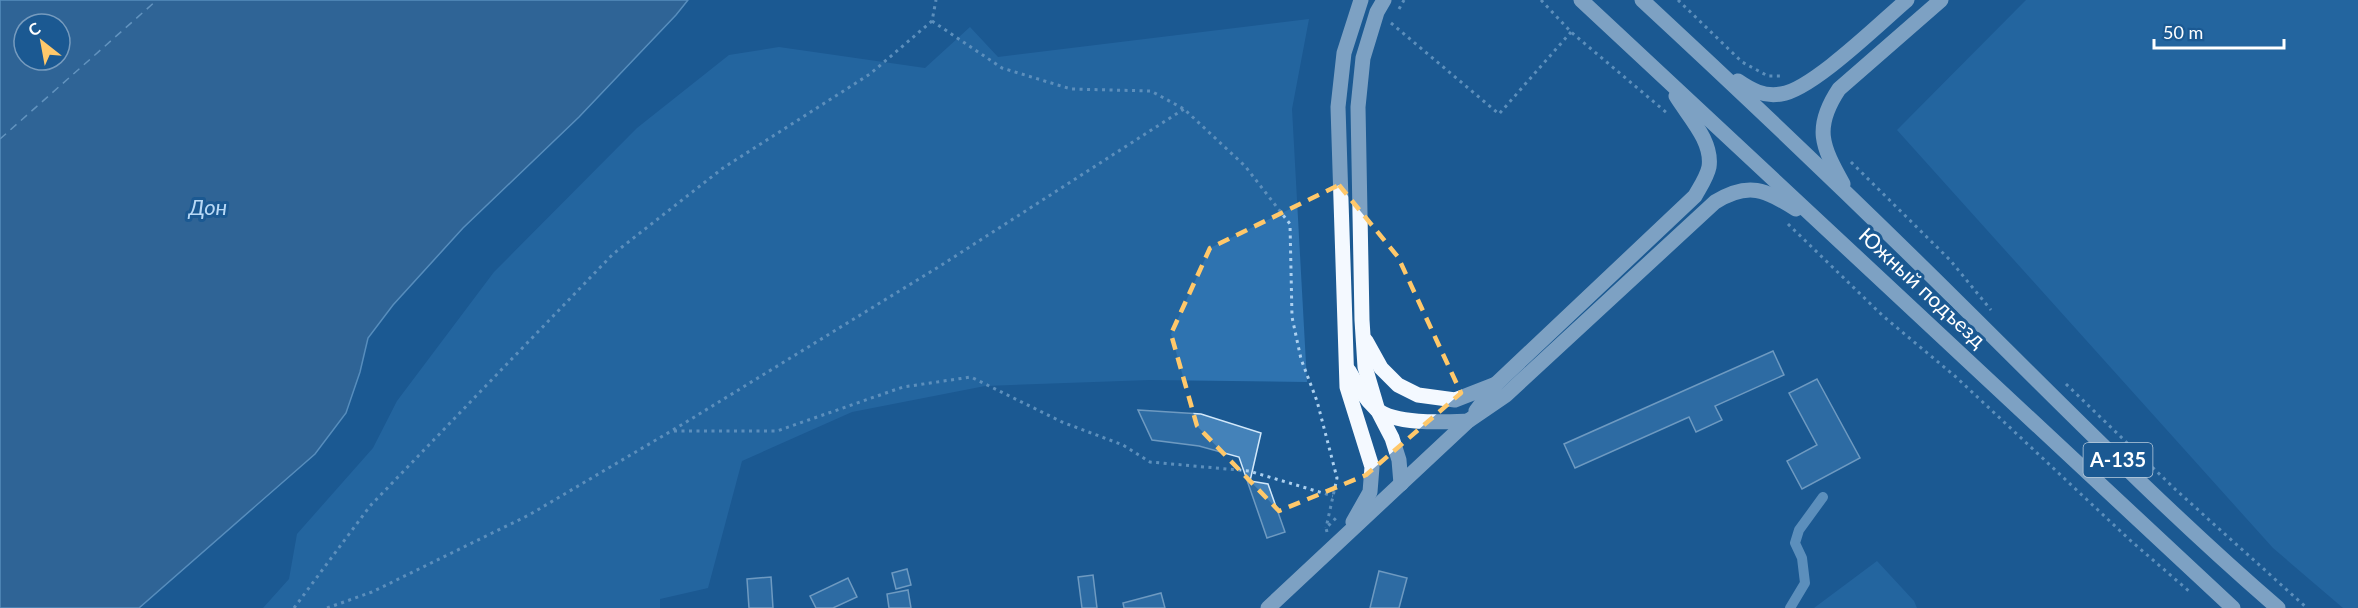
<svg xmlns="http://www.w3.org/2000/svg" width="2358" height="608" viewBox="0 0 2358 608" font-family="Lato,sans-serif">
<style>
.green{fill:#2e73b0}
.water{fill:#47729b;stroke:#9fccf1;stroke-width:1.5;fill-rule:evenodd}
.lines{fill:none;stroke-linecap:round;stroke-linejoin:round}
.ferry{stroke:#b8d9f6;stroke-width:1.5;stroke-dasharray:8 6;stroke-linecap:butt}
.building{fill:#4482b9;stroke:#d2e8fa;stroke-width:1.5}
.path{stroke:#acd0ef;stroke-width:3;stroke-dasharray:3 4.5;stroke-linecap:butt}
.minor{stroke:#acd0ef;stroke-width:10}
.major{stroke:#f4f9ff;stroke-width:15}
.marked{fill:none;stroke:#ffc86a;stroke-width:4.5;stroke-dasharray:12 8;stroke-linejoin:round}
.labels{text-anchor:middle;stroke-width:6;stroke-linejoin:round;paint-order:stroke}
.shield{fill:#1b5992;stroke:#bbcdde;stroke-width:1.5}
.shield-label{font-size:20px;font-weight:bold;fill:#fff}
.street-label{font-size:21px;fill:#fff;stroke:#1b5992}
.water-label{font-size:22px;font-style:italic;fill:#b8d9f6;stroke:#1b5992}
</style>
<rect width="100%" height="100%" fill="#1b5992"/>
<g class="green">
<path d="M 2026,0 L 2358,0 L 2358,608 L 2343,608 L 2273,548 L 1897,130 Z"/>
<path d="M 1309,19 L 1292,109 L 1307,382 L 1150,380 L 985,386 L 852,412 L 742,461 L 708,588 L 660,599 L 660,608 L 263,608 L 289,579 L 297,534 L 373,448 L 397,401 L 494,272 L 637,128 L 729,55 L 779,47 L 925,68 L 970,27 L 998,57 Z"/>
<path d="M 1877,561 L 1914,601 L 1917,608 L 1814,608 Z"/>
</g>
<path class="water" d="M 0,0 L 688,0 L 676,15 L 579,117 L 463,228 L 393,305 L 368,338 L 360,372 L 346,413 L 315,454 L 139,608 L 0,608 ZM 24,24 L 60,24 L 60,60 L 24,60 Z"/>
<g class="lines">
<path class="ferry" d="M 0,139 L 157,0"/>
</g>
<g class="building">
<path d="M 1773,351 L 1784,375 L 1715,406 L 1722,420 L 1696,432 L 1689,417 L 1575,468 L 1564,444 Z"/>
<path d="M 1817,379 L 1860,458 L 1802,489 L 1787,461 L 1817,445 L 1789,393 Z"/>
<path d="M 1138,410 L 1201,414 L 1261,433 L 1250,481 L 1268,484 L 1285,532 L 1267,538 L 1239,457 L 1199,446 L 1152,440 Z"/>
<path d="M 907,569 L 911,585 L 896,589 L 892,573 Z"/>
<path d="M 1379,571 L 1407,578 L 1399,608 L 1370,608 Z"/>
<path d="M 1093,575 L 1097,608 L 1082,608 L 1078,577 Z"/>
<path d="M 771,577 L 773,608 L 749,608 L 747,579 Z"/>
<path d="M 848,578 L 857,597 L 833,608 L 816,608 L 810,596 Z"/>
<path d="M 908,590 L 911,608 L 889,608 L 887,594 Z"/>
<path d="M 1161,593 L 1165,608 L 1124,608 L 1123,603 Z"/>
</g>
<g class="lines">
<g class="path">
<path d="M 1541,0 L 1571,32 L 1667,113"/>
<path d="M 1678,0 L 1742,62 L 1768,76 L 1783,76"/>
<path d="M 1399,9 L 1404,0"/>
<path d="M 932,21 L 1002,68 L 1071,89 L 1151,91 L 1184,109 L 1245,166 L 1290,224 L 1292,317 L 1301,359 L 1317,401 L 1337,478 L 1326,528"/>
<path d="M 1391,23 L 1499,114 L 1571,32"/>
<path d="M 1851,162 L 1950,260 L 1991,310"/>
<path d="M 1788,224 L 1883,316 L 1956,377 L 2131,541 L 2190,592"/>
<path d="M 2066,384 L 2176,490 L 2307,608"/>
<path d="M 674,431 L 777,431 L 903,387 L 971,377 L 1062,422 L 1123,445 L 1150,462 L 1249,471 L 1333,496"/>
<path d="M 1327,532 L 1326,528 L 1337,517"/>
<path d="M 294,608 L 370,506 L 613,254 L 723,168 L 870,74 L 932,21 L 936,0"/>
<path d="M 327,608 L 372,592 L 529,515 L 683,424 L 940,266 L 1184,109"/>
</g>
<path class="minor" d="M 1790,608 L 1805,583 L 1802,558 L 1795,543 L 1799,530 L 1823,497"/>
<g class="major">
<path d="M 1384,0 L 1377,12 L 1363,58 L 1358,107 L 1362,320 L 1365,367 L 1378,411 L 1392,438 L 1399,460 L 1401,484"/>
<path d="M 1581,0 L 2233,608"/>
<path d="M 1642,0 C 1750,100 1858,203 1963,307 C 2066,409 2168,513 2278,608"/>
<path d="M 1738,81 C 1751,90 1764,97 1781,94 C 1812,90 1881,22 1907,0"/>
<path d="M 1843,184 C 1822,146 1813,128 1839,89 L 1941,0"/>
<path d="M 1366,341 L 1381,368 L 1398,385 L 1418,395 L 1455,400 L 1496,384"/>
<path d="M 1349,371 C 1357,385 1364,398 1376,409 C 1395,425 1445,422 1468,421"/>
<path d="M 1476,411 L 1496,384 L 1695,196 C 1700,187 1707,177 1709,167 C 1713,141 1688,116 1676,96"/>
<path d="M 1353,522 L 1370,492 L 1372,467 L 1347,387 L 1338,107 L 1344,53 L 1361,0"/>
<path d="M 1268,608 L 1468,421 L 1506,395 L 1715,202 C 1749,181 1765,190 1796,209"/>
</g>
</g>
<path d="M0 0H2358V608H0ZM 1339,185 L 1398,257 L 1461,393 L 1366,475 L 1279,511 L 1197,426 L 1171,334 L 1210,248 Z" fill="#1b5992" fill-opacity=".55" fill-rule="evenodd"/>
<path class="marked" d="M 1339,185 L 1398,257 L 1461,393 L 1366,475 L 1279,511 L 1197,426 L 1171,334 L 1210,248 Z"/>
<g class="labels">
<rect class="shield" x="2083.5" y="443" width="69" height="34" rx="4.5"/>
<g class="shield-label">
<text x="2118" y="467">А-135</text>
</g>
<g class="street-label">
<text transform="translate(1922 288) rotate(43)" y="7">Южный подъезд</text>
</g>
<g class="water-label">
<text x="208" y="215">Дон</text>
</g>
</g>
<g transform="translate(42 42) rotate(329)"><circle r="28" fill="#1b5992" stroke="#769bbe" stroke-width="1.5"/>
<path d="M0-4.5L10 22L0 15L-10 22Z" fill="#ffc86a"/>
<text y="-9" font-size="16" font-weight="bold" text-anchor="middle" fill="#ffffff">С</text>
</g>
<path d="M2154 39v9h130v-9" fill="none" stroke="#ffffff" stroke-width="3"/>
<text x="2163" y="39" font-size="18" fill="#ffffff" stroke="#1b5992" stroke-width="4.5" paint-order="stroke">50 m</text>
</svg>
